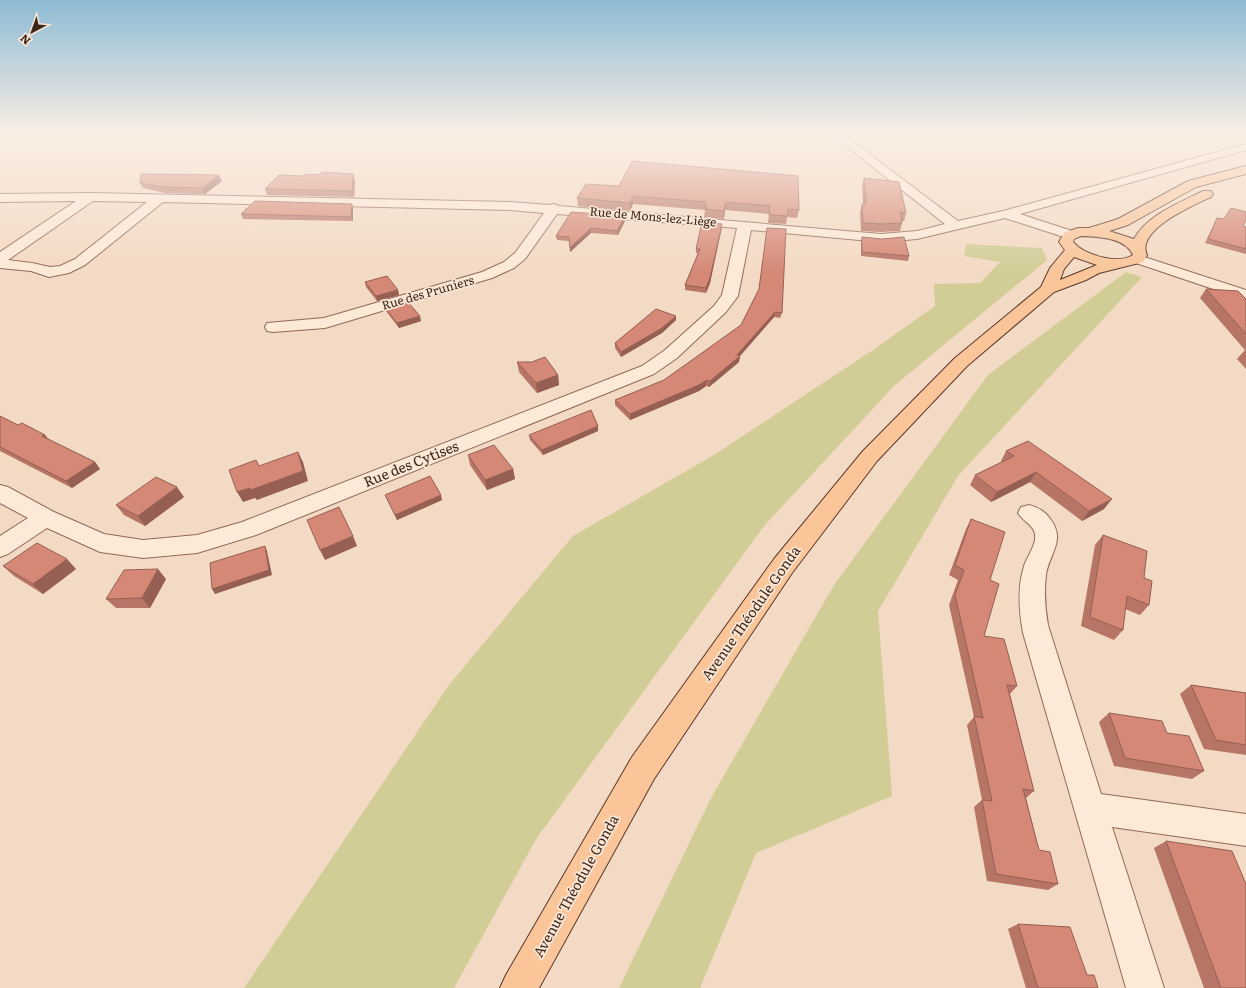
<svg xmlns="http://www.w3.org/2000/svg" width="1246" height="988" viewBox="0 0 1246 988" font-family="Literata,serif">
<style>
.green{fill:#d2cc96}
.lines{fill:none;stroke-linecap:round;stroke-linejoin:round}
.minor-casing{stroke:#906958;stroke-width:2}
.major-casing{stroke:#5d382c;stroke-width:2}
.minor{fill:#fce9d8;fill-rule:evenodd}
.major{fill:#f9c599;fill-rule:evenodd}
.wall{fill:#b77565}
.shaded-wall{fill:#955f53}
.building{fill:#d58876;stroke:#955f53}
.labels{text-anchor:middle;stroke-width:3.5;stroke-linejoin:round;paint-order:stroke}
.far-street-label{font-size:12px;fill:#3e261d;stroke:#f9e6d4}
.street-label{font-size:14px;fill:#3e261d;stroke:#f9e6d4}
</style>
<rect width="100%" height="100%" fill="#f3dac4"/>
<g class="green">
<path d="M 966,244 L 1042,248 L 1047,260 L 895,385 L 764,526 L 536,839 L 454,988 L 244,988 L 449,685 L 573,536 L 714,455 L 873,350 L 935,306 L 934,284 L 980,283 L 1000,262 L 964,256 Z"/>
<path d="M 1126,272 L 1142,277 L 958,476 L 878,611 L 892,796 L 756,853 L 700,988 L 619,988 L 711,798 L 834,585 L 988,375 Z"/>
</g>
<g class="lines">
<defs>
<g id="minor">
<path d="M 831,134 L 843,134 L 958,221 L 1003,211 L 1246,144 L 1246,150 L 1020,214 L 1075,232 L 1077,235 L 1075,238 L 1070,239 L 1005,218 L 917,239 L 881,242 L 751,230 L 738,296 L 726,312 L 677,358 L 654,374 L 256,535 L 197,553 L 143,558 L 100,552 L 47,528 L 8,554 L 0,557 L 0,536 L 28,518 L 0,503 L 0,485 L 8,487 L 54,512 L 104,534 L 143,540 L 197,535 L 242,522 L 642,366 L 665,350 L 714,306 L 722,295 L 737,228 L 557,214 L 525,259 L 514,268 L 492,278 L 325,328 L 273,332 L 267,331 L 265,327 L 267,323 L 324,318 L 482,272 L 504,262 L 515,253 L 544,213 L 510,210 L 163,202 L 85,265 L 69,273 L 49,277 L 31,271 L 0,268 L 0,252 L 76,201 L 0,202 L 0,194 L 90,193 L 510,202 L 549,205 L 554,204 L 559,206 L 881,234 L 917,231 L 945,224 ZM 93,201 L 147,202 L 75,259 L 60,266 L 50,267 L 32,263 L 8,260 Z"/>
<path d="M 1138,255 L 1246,290 L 1246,302 L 1240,300 L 1237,297 L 1133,262 L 1131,259 L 1133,256 Z"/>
<path d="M 1029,505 C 1038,507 1046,512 1051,520 C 1066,541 1049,554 1046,575 C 1044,592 1045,608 1048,625 L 1101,794 L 1246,814 L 1246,846 L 1112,827 L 1164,988 L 1126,988 L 1023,633 C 1019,611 1017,588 1024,566 C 1027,556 1039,542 1034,531 C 1031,524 1022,520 1018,513 L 1021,507 Z"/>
</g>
<path id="major" d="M 1246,166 L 1246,174 L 1196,187 L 1128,225 L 1109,231 L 1134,239 C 1147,215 1179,203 1203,191 L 1211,191 L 1213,194 L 1211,197 C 1194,205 1135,230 1147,255 L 1143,262 L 1099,273 L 1086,280 L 1054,292 L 967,366 L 877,461 L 792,573 L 654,779 L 539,988 L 500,988 L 506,975 L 632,757 L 774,559 L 863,451 L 955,358 L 1041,287 L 1050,268 L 1065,250 L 1059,242 L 1064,233 L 1078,228 L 1089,228 L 1118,219 L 1188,181 ZM 1081,236 C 1098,237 1125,237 1133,255 C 1118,265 1084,255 1073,242 L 1074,239 ZM 1074,257 L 1097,265 L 1060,280 L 1064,269 Z"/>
</defs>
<use href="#minor" class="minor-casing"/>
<use href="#major" class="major-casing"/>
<use href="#minor" class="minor"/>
<use href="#major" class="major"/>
</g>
<g class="wall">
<path d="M 632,161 L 799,210 L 797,218 L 787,217 L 786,224 L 768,223 L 769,214 L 725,210 L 724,219 L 704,217 L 705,210 L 633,204 L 630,211 L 578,206 L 577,198 L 619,186 Z"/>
<path d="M 864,178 L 906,213 L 904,221 L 902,221 L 902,223 L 900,231 L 881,232 L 861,231 L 860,212 L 862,204 L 863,204 L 862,186 Z"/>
<path d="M 355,180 L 354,197 L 267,195 L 265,189 Z"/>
<path d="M 222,181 L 205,194 L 165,193 L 143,188 L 140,183 Z"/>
<path d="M 353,208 L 353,221 L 243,219 L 241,214 Z"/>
<path d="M 625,216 L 625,221 L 618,235 L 591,233 L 570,252 L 569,241 L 557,240 L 556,236 Z"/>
<path d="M 1217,218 L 1224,219 L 1246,227 L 1246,254 L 1205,243 L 1215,222 Z"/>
<path d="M 722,228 L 710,283 L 706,293 L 685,290 L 685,285 L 698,253 L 696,253 L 696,249 Z"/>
<path d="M 862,237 L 909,256 L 908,261 L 861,256 L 861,242 Z"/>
<path d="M 365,282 L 398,290 L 399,295 L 377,301 L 366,287 Z"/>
<path d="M 759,289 L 782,313 L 780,318 L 774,317 L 740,356 L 739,362 L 709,387 L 706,386 L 699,391 L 630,420 L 615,405 L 615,400 L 664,380 L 741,325 Z"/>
<path d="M 1206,289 L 1246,299 L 1246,369 L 1237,359 L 1245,350 L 1200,298 Z"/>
<path d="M 384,307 L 421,321 L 399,328 L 386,311 Z"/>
<path d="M 676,316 L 676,320 L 662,333 L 621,357 L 615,348 L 615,343 Z"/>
<path d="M 517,362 L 558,375 L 559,385 L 537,393 L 519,372 Z"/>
<path d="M 0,416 L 18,425 L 45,435 L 49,440 L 95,462 L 100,469 L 72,488 L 0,451 Z"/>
<path d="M 598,426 L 598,431 L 543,455 L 530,440 L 529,435 Z"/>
<path d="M 1006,451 L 1104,509 L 1082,521 L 1030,482 L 991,502 L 970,485 L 975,475 L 1003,462 L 1001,461 Z"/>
<path d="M 468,455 L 513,469 L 515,479 L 487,490 L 470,465 Z"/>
<path d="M 385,495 L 442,500 L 397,520 Z"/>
<path d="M 184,497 L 145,526 L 124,515 L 116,505 Z"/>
<path d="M 971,519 L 990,580 L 984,636 L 1017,686 L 1010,694 L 1034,791 L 1026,798 L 1039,850 L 1058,884 L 1048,890 L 987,881 L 974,807 L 982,800 L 967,725 L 974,717 L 949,605 L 958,580 L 949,575 L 966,529 Z"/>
<path d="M 1103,535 L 1144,578 L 1149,605 L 1140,615 L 1125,609 L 1123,630 L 1114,640 L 1081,626 L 1095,545 Z"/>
<path d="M 3,566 L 76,569 L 43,594 L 14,576 Z"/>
<path d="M 166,579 L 150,608 L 116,608 L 106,599 Z"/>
<path d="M 1191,685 L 1246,693 L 1246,755 L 1204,749 L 1180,694 Z"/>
<path d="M 1109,713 L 1167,733 L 1204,771 L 1192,779 L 1114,766 L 1099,722 Z"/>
<path d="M 1166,841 L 1246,988 L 1204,988 L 1154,848 Z"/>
<path d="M 1018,924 L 1087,975 L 1098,988 L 1026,988 L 1008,929 Z"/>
</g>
<g class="shaded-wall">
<path d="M 353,174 L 355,180 L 354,197 L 352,191 Z"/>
<path d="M 219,175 L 222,181 L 205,194 L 203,188 Z"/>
<path d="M 633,196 L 633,204 L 630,211 L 630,203 Z"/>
<path d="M 726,202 L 725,210 L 724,219 L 724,211 Z"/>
<path d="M 352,204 L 353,208 L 353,221 L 351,217 Z"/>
<path d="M 625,216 L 625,221 L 618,235 L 617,231 Z"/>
<path d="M 722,224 L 710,283 L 706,293 L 706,288 Z"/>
<path d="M 591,228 L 591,233 L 570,252 L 570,248 Z"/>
<path d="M 398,290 L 399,295 L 377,301 L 376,296 Z"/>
<path d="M 775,312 L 774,317 L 740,356 L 739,362 L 709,387 L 710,381 L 737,355 Z"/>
<path d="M 420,316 L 421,321 L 399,328 L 397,323 Z"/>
<path d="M 676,316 L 676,320 L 662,333 L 621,357 L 621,352 Z"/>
<path d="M 558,375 L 559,385 L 537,393 L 536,383 Z"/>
<path d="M 707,380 L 706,386 L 699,391 L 630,420 L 630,414 Z"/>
<path d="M 598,426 L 598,431 L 543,455 L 542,450 Z"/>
<path d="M 45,435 L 50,442 L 42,436 Z"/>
<path d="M 298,452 L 303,462 L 308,481 L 257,500 L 255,498 L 243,502 L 237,492 Z"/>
<path d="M 95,462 L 100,469 L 72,488 L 66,481 Z"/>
<path d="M 513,469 L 515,479 L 487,490 L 485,480 Z"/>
<path d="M 1036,472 L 1030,482 L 991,502 L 997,492 Z"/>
<path d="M 177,487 L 184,497 L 145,526 L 138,516 Z"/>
<path d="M 441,495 L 442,500 L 397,520 L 395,515 Z"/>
<path d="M 1112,499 L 1104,509 L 1082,521 L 1089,511 Z"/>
<path d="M 353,536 L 357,546 L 325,560 L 320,550 Z"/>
<path d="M 265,546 L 267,551 L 272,575 L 215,594 L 212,589 Z"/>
<path d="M 67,559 L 76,569 L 43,594 L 33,584 Z"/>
<path d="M 158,569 L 166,579 L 150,608 L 142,598 Z"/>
</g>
<g class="building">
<path d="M 632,161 L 798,176 L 799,210 L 788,209 L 787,216 L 769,215 L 770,206 L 726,202 L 724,211 L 705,209 L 706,202 L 633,196 L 630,203 L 577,198 L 586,184 L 619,186 Z"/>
<path d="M 322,172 L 353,174 L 352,191 L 265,189 L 279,175 L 304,176 L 306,174 L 319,175 Z"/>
<path d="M 141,174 L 219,175 L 203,188 L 162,187 L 140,183 Z"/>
<path d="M 864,178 L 899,182 L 906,213 L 900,212 L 902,223 L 883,224 L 863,223 L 862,204 L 866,204 Z"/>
<path d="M 255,201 L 352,204 L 351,217 L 241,214 Z"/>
<path d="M 1231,208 L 1246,212 L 1246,220 L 1243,226 L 1246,227 L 1246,249 L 1208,239 L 1217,218 L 1224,219 Z"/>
<path d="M 571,212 L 625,216 L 617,231 L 591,228 L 570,248 L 569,237 L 556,236 Z"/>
<path d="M 702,222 L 722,224 L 710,278 L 706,288 L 685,285 L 700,249 L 696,249 Z"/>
<path d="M 767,228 L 786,229 L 782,313 L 775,312 L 737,355 L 740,356 L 710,381 L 707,380 L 699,385 L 630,414 L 615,400 L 664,380 L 741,325 L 759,289 Z"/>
<path d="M 862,237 L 882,239 L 904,237 L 909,256 L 862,252 Z"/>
<path d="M 387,276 L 398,290 L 376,296 L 365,282 Z"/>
<path d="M 1206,289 L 1238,291 L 1246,299 L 1246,334 Z"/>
<path d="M 406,300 L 420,316 L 397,323 L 384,307 Z"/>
<path d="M 656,309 L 676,316 L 662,328 L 621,352 L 615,343 Z"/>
<path d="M 545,357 L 558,375 L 536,383 L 517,362 L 532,362 Z"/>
<path d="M 591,410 L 598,426 L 542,450 L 529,435 Z"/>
<path d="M 0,416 L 18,425 L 22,423 L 45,435 L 42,436 L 95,462 L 66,481 L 0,447 Z"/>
<path d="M 1028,441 L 1112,499 L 1089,511 L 1036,472 L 997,492 L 975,475 L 1014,456 L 1006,451 Z"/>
<path d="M 494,445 L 513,469 L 485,480 L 468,455 Z"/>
<path d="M 298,452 L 303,471 L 251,490 L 250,488 L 237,492 L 229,470 L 256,460 L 259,466 Z"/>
<path d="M 430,476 L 441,495 L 395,515 L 385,495 Z"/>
<path d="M 156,477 L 177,487 L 138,516 L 116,505 Z"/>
<path d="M 339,507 L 353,536 L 320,550 L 307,520 Z"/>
<path d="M 971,519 L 1005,532 L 990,580 L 999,584 L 984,636 L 1004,639 L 1017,686 L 1007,685 L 1034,791 L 1023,789 L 1039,850 L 1050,852 L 1058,884 L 996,874 L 982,800 L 992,801 L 974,716 L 983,718 L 955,595 L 964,570 L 955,565 Z"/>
<path d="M 1103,535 L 1147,551 L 1144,578 L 1152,581 L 1149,605 L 1127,596 L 1123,630 L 1090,617 Z"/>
<path d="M 37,543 L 67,559 L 33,584 L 3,566 Z"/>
<path d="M 265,546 L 269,570 L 212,589 L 210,563 Z"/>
<path d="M 158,569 L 142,598 L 106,599 L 124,570 Z"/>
<path d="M 1191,685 L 1246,693 L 1246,745 L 1216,740 Z"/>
<path d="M 1109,713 L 1162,721 L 1167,733 L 1189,736 L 1204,771 L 1125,758 Z"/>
<path d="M 1166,841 L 1232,851 L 1246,884 L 1246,988 L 1221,988 Z"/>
<path d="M 1018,924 L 1070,927 L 1087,975 L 1094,975 L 1098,988 L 1038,988 Z"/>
</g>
<linearGradient id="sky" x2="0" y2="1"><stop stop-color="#8dbbd4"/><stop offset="0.49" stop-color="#faeee4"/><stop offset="1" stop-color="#faeee4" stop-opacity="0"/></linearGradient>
<rect width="1246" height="273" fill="url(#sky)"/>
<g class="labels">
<g class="far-street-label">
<text transform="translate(653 217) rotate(5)" y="4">Rue de Mons-lez-Liège</text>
<text transform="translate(428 293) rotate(-16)" y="4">Rue des Pruniers</text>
</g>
<g class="street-label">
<text transform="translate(411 464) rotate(-22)" y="5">Rue des Cytises</text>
<text transform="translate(751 613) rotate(-55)" y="5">Avenue Théodule Gonda</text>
<text transform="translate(576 886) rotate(-61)" y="5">Avenue Théodule Gonda</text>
</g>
</g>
<g transform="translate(32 32) rotate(221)" stroke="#f9e6d4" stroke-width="3" paint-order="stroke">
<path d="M0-3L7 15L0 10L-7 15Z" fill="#3e261d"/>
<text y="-6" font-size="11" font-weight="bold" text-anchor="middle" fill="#3e261d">N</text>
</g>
</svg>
